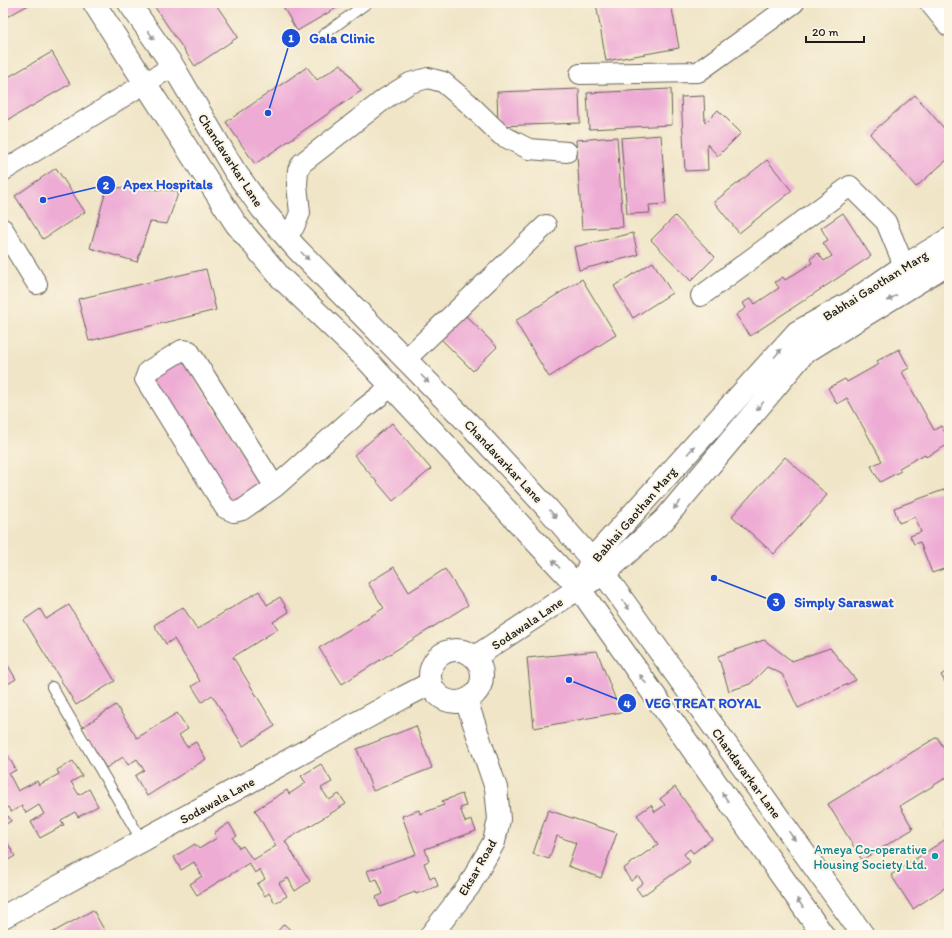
<svg xmlns="http://www.w3.org/2000/svg" width="952" height="938" viewBox="0 0 952 938" font-family="Itim,sans-serif">
<style>
.building{fill:#eeacd5}
.lines{fill:none;stroke-linecap:round;stroke-linejoin:round}
.service-casing{stroke:#666258;stroke-width:12}
.minor-casing{stroke:#666258;stroke-width:22}
.tertiary-casing{stroke:#666258;stroke-width:24}
.secondary-casing{stroke:#666258;stroke-width:24}
.service{stroke:#fff;stroke-width:10}
.minor{stroke:#fff;stroke-width:20}
.tertiary{stroke:#fff;stroke-width:22}
.secondary{stroke:#fff;stroke-width:22}
.oneway{fill:#999}
.culture-dot{fill:#0f9aa8;stroke:#fcf5e5;stroke-width:1.5}
.labels{text-anchor:middle;stroke-width:4;stroke-linejoin:round;paint-order:stroke}
.street-label{font-size:13px;fill:#1c1c1c;stroke:#fcf5e5}
.culture-label{font-size:13px;fill:#0d838f;stroke:#fcf5e5;text-anchor:end}
.leader{fill:none;stroke:#1d4ed8;stroke-width:1.5}
.callout-dot{fill:#1d4ed8;stroke:#fcf5e5;stroke-width:1.5}
.mark-label{font-size:12px;text-anchor:middle;font-weight:bold;fill:#fff}
.callout-label{font-size:14px;text-anchor:middle;font-weight:bold;fill:#1d4ed8;stroke:#fcf5e5;stroke-width:4;stroke-linejoin:round;paint-order:stroke}
</style>
<rect width="100%" height="100%" fill="#fcf5e5"/>
<filter id="ink" filterUnits="userSpaceOnUse"><feTurbulence type="fractalNoise" baseFrequency=".025" numOctaves="2"/><feDisplacementMap in="SourceGraphic" scale="8" xChannelSelector="R" yChannelSelector="G"/><feConvolveMatrix kernelMatrix="1 2 1 2 8 2 1 2 1" color-interpolation-filters="sRGB"/></filter>
<filter id="wash" filterUnits="userSpaceOnUse"><feTurbulence type="fractalNoise" baseFrequency=".012" numOctaves="4" result="noise"/><feDisplacementMap in="SourceGraphic" scale="16" xChannelSelector="R" yChannelSelector="G"/><feGaussianBlur stdDeviation="0.9" result="paint"/><feColorMatrix in="noise" values="0 0 0 0 0 0 0 0 0 0 0 0 0 0 0 0 0 1.4 0 .05"/><feComposite in="paint" operator="in"/></filter>
<g filter="url(#wash)">
<rect width="100%" height="100%" fill="#f0e5c7"/>
<g id="blocks">
<g class="building">
<path d="M 3,3 L 32,3 L 3,19 Z"/>
<path d="M 152,3 L 215,3 L 238,37 L 195,66 Z"/>
<path d="M 281,3 L 345,3 L 297,31 Z"/>
<path d="M 596,3 L 671,3 L 679,48 L 606,61 Z"/>
<path d="M 52,52 L 70,84 L 3,123 L 3,80 Z"/>
<path d="M 341,64 L 361,91 L 255,164 L 226,122 L 307,67 L 317,80 Z"/>
<path d="M 579,89 L 580,123 L 498,126 L 497,92 Z"/>
<path d="M 671,89 L 672,125 L 589,129 L 587,93 Z"/>
<path d="M 915,95 L 949,134 L 949,158 L 916,187 L 870,134 Z"/>
<path d="M 704,96 L 705,123 L 718,110 L 741,133 L 718,156 L 707,144 L 708,170 L 685,171 L 681,97 Z"/>
<path d="M 661,135 L 666,204 L 649,205 L 650,213 L 627,214 L 621,138 Z"/>
<path d="M 617,137 L 623,227 L 582,229 L 576,140 Z"/>
<path d="M 767,160 L 792,191 L 739,233 L 714,202 Z"/>
<path d="M 56,168 L 85,212 L 43,239 L 15,196 Z"/>
<path d="M 107,187 L 179,191 L 167,224 L 150,222 L 137,262 L 90,248 Z"/>
<path d="M 843,213 L 871,256 L 750,336 L 736,315 L 746,308 L 743,303 L 751,298 L 755,304 L 779,288 L 775,282 L 783,277 L 785,280 L 812,263 L 810,259 L 818,253 L 824,261 L 832,256 L 823,243 L 828,240 L 821,228 Z"/>
<path d="M 675,216 L 715,257 L 691,281 L 651,240 Z"/>
<path d="M 633,233 L 638,255 L 579,270 L 574,247 Z"/>
<path d="M 653,262 L 672,293 L 633,318 L 614,286 Z"/>
<path d="M 206,269 L 216,310 L 89,341 L 78,299 Z"/>
<path d="M 582,279 L 616,335 L 549,377 L 515,321 Z"/>
<path d="M 464,314 L 497,347 L 473,371 L 440,338 Z"/>
<path d="M 899,349 L 909,368 L 902,372 L 934,430 L 941,426 L 949,439 L 949,444 L 926,457 L 925,454 L 899,468 L 901,471 L 880,482 L 871,466 L 882,461 L 847,398 L 837,404 L 828,388 L 845,379 L 847,382 L 879,364 L 877,361 Z"/>
<path d="M 180,356 L 263,485 L 228,506 L 147,376 Z"/>
<path d="M 392,423 L 431,469 L 393,501 L 354,455 Z"/>
<path d="M 785,457 L 827,495 L 774,554 L 732,516 Z"/>
<path d="M 949,488 L 949,567 L 932,573 L 920,542 L 914,544 L 910,536 L 921,532 L 915,517 L 899,523 L 894,508 Z"/>
<path d="M 394,567 L 409,592 L 445,569 L 468,605 L 342,684 L 319,648 L 384,608 L 368,583 Z"/>
<path d="M 259,591 L 267,605 L 280,597 L 289,612 L 273,622 L 278,629 L 233,657 L 275,726 L 243,746 L 212,695 L 202,702 L 192,686 L 200,681 L 174,639 L 166,644 L 154,625 L 183,607 L 197,629 Z"/>
<path d="M 69,605 L 115,681 L 76,705 L 24,620 L 40,609 L 46,619 Z"/>
<path d="M 764,640 L 792,661 L 830,648 L 856,680 L 798,708 L 782,674 L 767,667 L 750,684 L 729,691 L 718,656 Z"/>
<path d="M 597,651 L 616,701 L 627,711 L 534,728 L 527,658 Z"/>
<path d="M 3,657 L 16,679 L 3,687 Z"/>
<path d="M 949,670 L 949,689 L 941,675 Z"/>
<path d="M 116,705 L 137,738 L 177,713 L 188,729 L 179,735 L 187,747 L 196,742 L 206,759 L 147,796 L 135,776 L 144,770 L 137,759 L 128,765 L 123,757 L 106,768 L 81,728 Z"/>
<path d="M 416,726 L 432,768 L 373,791 L 357,749 Z"/>
<path d="M 937,737 L 949,756 L 949,776 L 900,806 L 913,829 L 862,860 L 828,804 Z"/>
<path d="M 7,754 L 16,770 L 9,774 L 18,791 L 37,781 L 39,785 L 59,774 L 57,770 L 73,761 L 82,776 L 71,782 L 79,795 L 89,789 L 98,806 L 78,817 L 75,812 L 61,820 L 64,825 L 40,838 L 31,822 L 44,814 L 39,805 L 26,813 L 22,806 L 11,812 L 8,807 L 3,810 L 3,756 Z"/>
<path d="M 321,764 L 332,782 L 321,788 L 329,800 L 339,794 L 346,804 L 285,841 L 310,881 L 295,891 L 288,878 L 279,883 L 287,896 L 275,903 L 269,893 L 265,896 L 257,884 L 265,879 L 260,870 L 255,873 L 249,863 L 197,895 L 190,884 L 202,876 L 194,862 L 181,870 L 174,857 L 195,844 L 199,849 L 217,838 L 214,833 L 229,823 L 237,836 L 233,838 L 239,848 L 243,846 L 253,860 L 276,846 L 255,810 L 287,790 L 289,794 L 306,783 L 301,776 Z"/>
<path d="M 675,787 L 712,839 L 693,853 L 690,849 L 684,854 L 690,862 L 642,896 L 636,888 L 643,883 L 638,876 L 631,881 L 623,869 L 658,844 L 637,815 L 651,805 L 655,812 L 665,805 L 660,799 Z"/>
<path d="M 462,794 L 466,806 L 460,808 L 465,822 L 472,820 L 476,831 L 425,849 L 429,861 L 424,863 L 430,878 L 435,877 L 438,886 L 416,894 L 415,892 L 399,898 L 399,900 L 380,907 L 376,897 L 383,894 L 377,879 L 371,881 L 367,871 L 416,854 L 402,816 L 419,810 L 420,814 L 444,805 L 442,801 Z"/>
<path d="M 548,810 L 617,833 L 601,878 L 568,866 L 576,843 L 557,836 L 549,859 L 533,854 Z"/>
<path d="M 3,812 L 6,817 L 8,816 L 11,821 L 3,826 Z"/>
<path d="M 949,821 L 949,830 L 945,824 Z"/>
<path d="M 949,837 L 949,885 L 913,909 L 891,875 Z"/>
<path d="M 7,842 L 15,856 L 3,863 L 3,844 Z"/>
<path d="M 93,910 L 107,935 L 48,935 Z"/>
<path d="M 284,924 L 296,935 L 274,935 Z"/>
</g>
</g>
</g>
<g filter="url(#ink)">
<use href="#blocks" fill-opacity="0" stroke="#666258" stroke-width="1"/>
<g class="lines">
<defs>
<g id="service">
<path d="M 323,35 L 367,3"/>
<path d="M 52,687 L 142,841"/>
</g>
<g id="minor">
<path d="M 580,74 L 698,72 L 794,3"/>
<path d="M 3,171 L 173,66"/>
<path d="M 3,229 L 37,284"/>
<path d="M 285,236 L 294,227 L 300,213 L 297,185 L 298,170 L 302,163 L 386,98 L 410,83 L 428,78 L 443,82 L 468,103 L 501,135 L 529,149 L 567,152"/>
<path d="M 701,296 L 850,186 L 886,222 L 910,280"/>
<path d="M 406,359 L 546,225"/>
<path d="M 275,487 L 242,510 L 234,512 L 225,508 L 145,379 L 148,371 L 182,350 L 189,351 L 275,487 L 363,409 L 391,387"/>
</g>
<g id="tertiary">
<path d="M 94,3 L 145,83 L 236,224 L 281,278 L 365,358 L 579,588 L 823,935"/>
<path d="M 129,3 L 173,66 L 234,170 L 262,209 L 296,248 L 474,429 L 548,509 L 604,574 L 863,935"/>
<path d="M 586,572 L 592,559 L 797,332 L 853,301 L 904,266 L 949,239"/>
<circle cx="456" cy="676" r="26"/>
<path d="M 475,657 L 579,588 L 604,574 L 664,520 L 804,353 L 949,263"/>
<path d="M 3,917 L 404,697 L 431,683"/>
<path d="M 431,935 L 469,886 L 494,842 L 499,819 L 496,788 L 466,700"/>
</g>
<path id="secondary" d="M 931,3 L 949,25"/>
</defs>
<use href="#service" class="service-casing"/>
<use href="#minor" class="minor-casing"/>
<use href="#tertiary" class="tertiary-casing"/>
<use href="#secondary" class="secondary-casing"/>
<use href="#service" class="service"/>
<use href="#minor" class="minor"/>
<use href="#tertiary" class="tertiary"/>
<use href="#secondary" class="secondary"/>
</g>
<defs><path id="oneway-solid" d="M-6-.8H1V-3.2L6.5 0L1 3.2V.8H-6Z"/></defs>
<g class="oneway">
<use href="#oneway-solid" transform="translate(151 35) rotate(56)"/>
<use href="#oneway-solid" transform="translate(305 256) rotate(45)"/>
<use href="#oneway-solid" transform="translate(892 298) rotate(148)"/>
<use href="#oneway-solid" transform="translate(778 353) rotate(-48)"/>
<use href="#oneway-solid" transform="translate(425 379) rotate(46)"/>
<use href="#oneway-solid" transform="translate(760 406) rotate(130)"/>
<use href="#oneway-solid" transform="translate(691 450) rotate(-48)"/>
<use href="#oneway-solid" transform="translate(677 505) rotate(130)"/>
<use href="#oneway-solid" transform="translate(553 514) rotate(49)"/>
<use href="#oneway-solid" transform="translate(556 564) rotate(-133)"/>
<use href="#oneway-solid" transform="translate(626 605) rotate(54)"/>
<use href="#oneway-solid" transform="translate(643 679) rotate(-125)"/>
<use href="#oneway-solid" transform="translate(725 797) rotate(-125)"/>
<use href="#oneway-solid" transform="translate(792 836) rotate(54)"/>
<use href="#oneway-solid" transform="translate(800 903) rotate(-125)"/>
</g>
</g>
<circle class="culture-dot" cx="935" cy="856" r="4"/>
<g class="labels">
<g class="street-label">
<text transform="translate(231 160) rotate(57)" y="5">Chandavarkar Lane</text>
<text transform="translate(875 285) rotate(-32)" y="5">Babhai Gaothan Marg</text>
<text transform="translate(504 461) rotate(47)" y="5">Chandavarkar Lane</text>
<text transform="translate(634 514) rotate(-49)" y="5">Babhai Gaothan Marg</text>
<text transform="translate(527 623) rotate(-34)" y="5">Sodawala Lane</text>
<text transform="translate(747 773) rotate(54)" y="5">Chandavarkar Lane</text>
<text transform="translate(217 800) rotate(-29)" y="5">Sodawala Lane</text>
<text transform="translate(477 867) rotate(-60)" y="5">Eksar Road</text>
</g>
<g class="culture-label">
<text x="927" y="854">Ameya Co-operative<tspan x="927" dy="15">Housing Society Ltd.</tspan></text>
</g>
</g>
<path class="leader" d="M268 113L291 38M43 200L106 185M714 578L776 602M569 680L627 703"/>
<g class="callout-dot">
<circle cx="268" cy="113" r="4"/>
<circle cx="43" cy="200" r="4"/>
<circle cx="714" cy="578" r="4"/>
<circle cx="569" cy="680" r="4"/>
<circle cx="291" cy="38" r="10"/>
<circle cx="106" cy="185" r="10"/>
<circle cx="776" cy="602" r="10"/>
<circle cx="627" cy="703" r="10"/>
</g>
<g class="mark-label">
<text x="291" y="42">1</text>
<text x="106" y="189">2</text>
<text x="776" y="606">3</text>
<text x="627" y="708">4</text>
</g>
<g class="callout-label">
<text x="342" y="43">Gala Clinic</text>
<text x="168" y="189">Apex Hospitals</text>
<text x="844" y="607">Simply Saraswat</text>
<text x="703" y="708">VEG TREAT ROYAL</text>
</g>
<rect width="952" height="938" fill="none" stroke="#fcf5e5" stroke-width="16"/>
<path d="M806 36v6h58v-6" fill="none" stroke="#1c1c1c" stroke-width="2"/>
<text x="812" y="36" font-size="12" fill="#1c1c1c" stroke="#fcf5e5" stroke-width="3" paint-order="stroke">20 m</text>
</svg>
